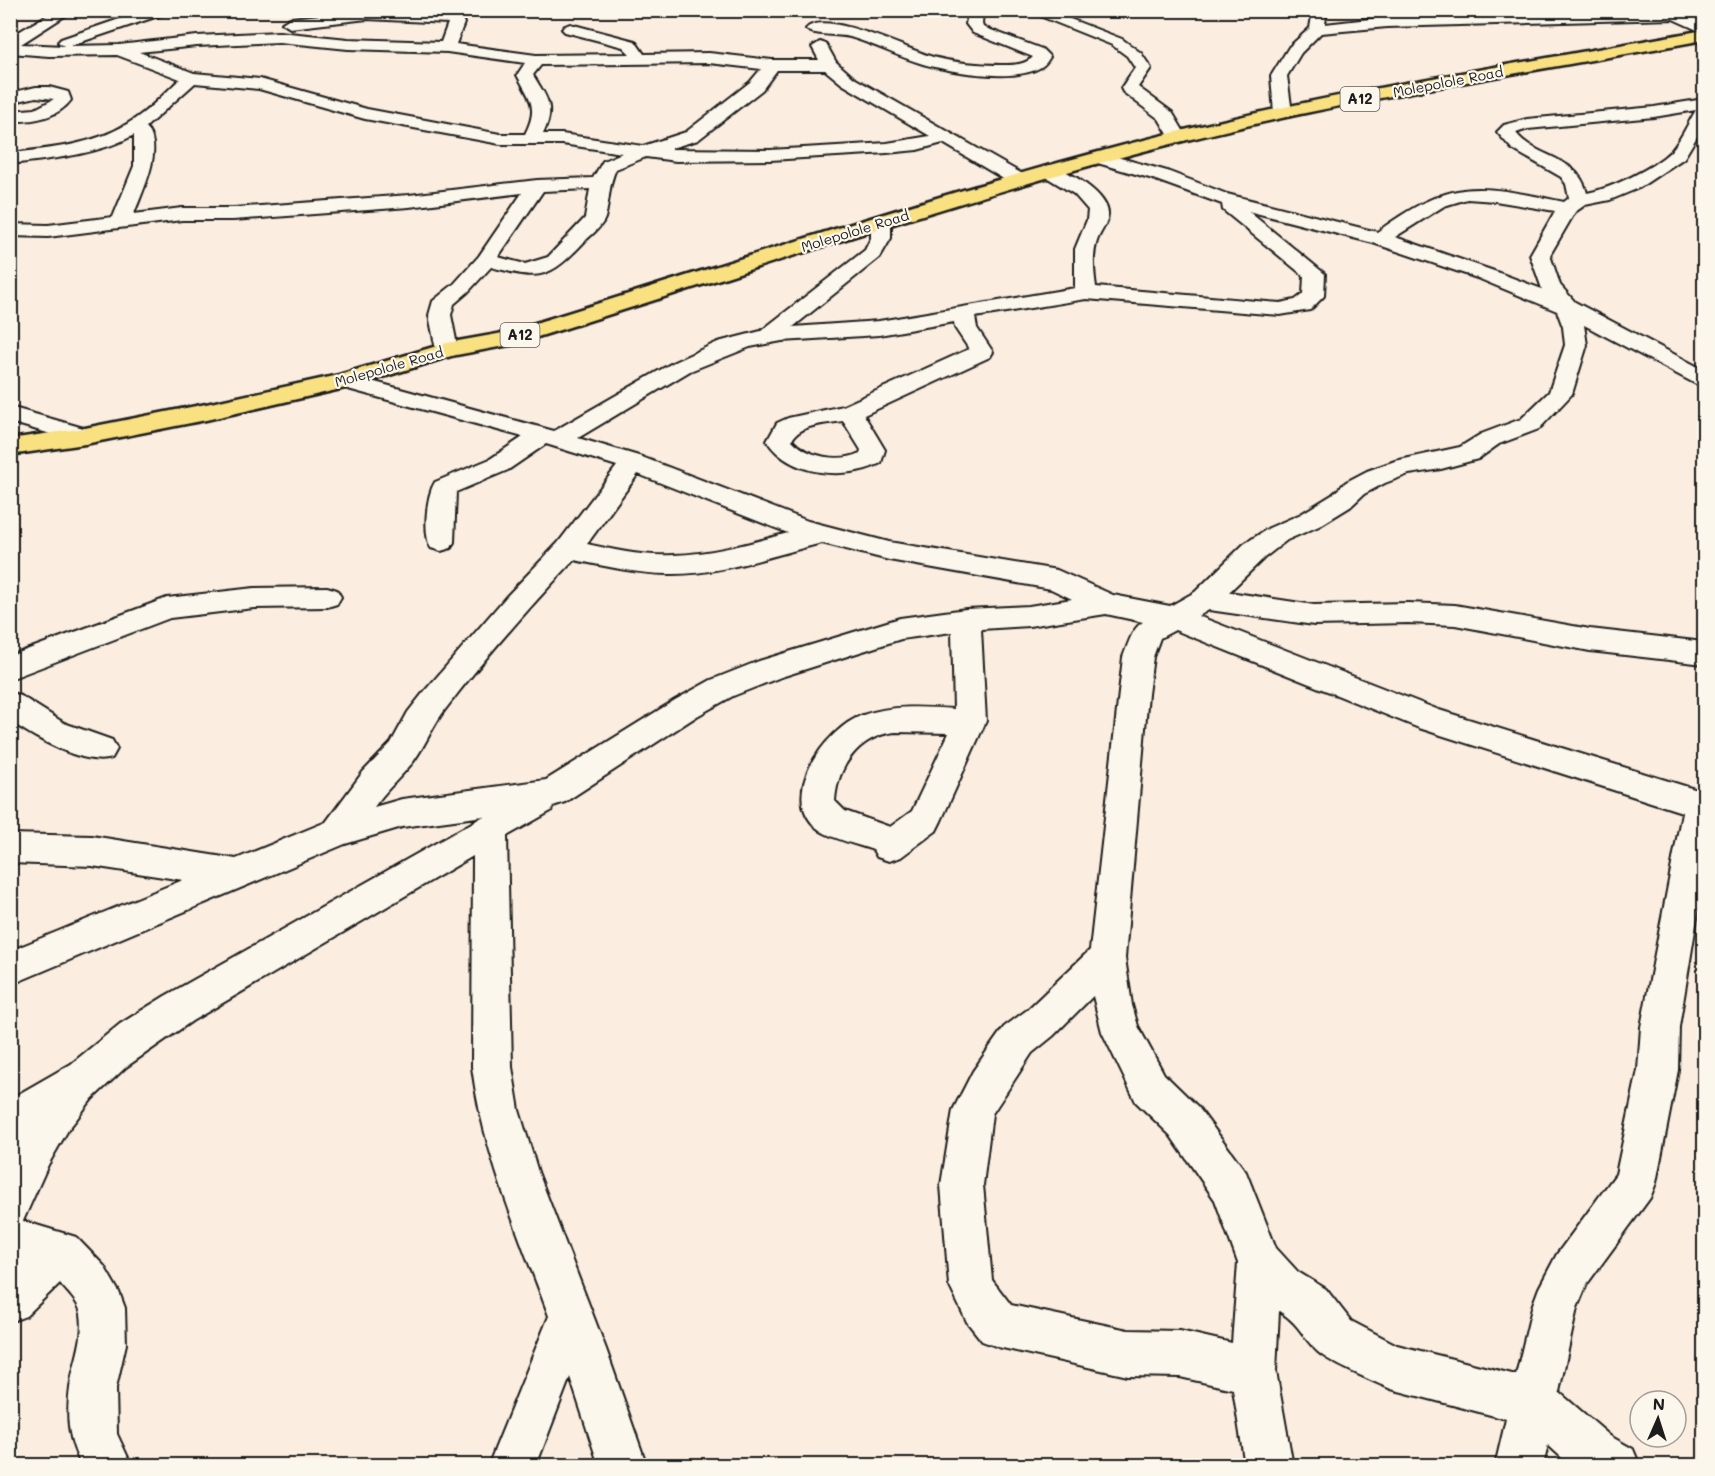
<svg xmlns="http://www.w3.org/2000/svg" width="1715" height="1476" viewBox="0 0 1715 1476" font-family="Mali,sans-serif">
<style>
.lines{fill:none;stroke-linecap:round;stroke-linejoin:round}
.minor-casing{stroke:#1c1c1c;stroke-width:4}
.major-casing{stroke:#1c1c1c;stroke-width:5}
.minor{fill:#fbf7ec;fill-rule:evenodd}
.major{fill:#f9e181;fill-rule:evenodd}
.labels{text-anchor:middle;stroke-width:4.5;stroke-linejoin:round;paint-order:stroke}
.far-street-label{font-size:14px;fill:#1c1c1c;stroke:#fbf7ec}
.shield{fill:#fbf7ec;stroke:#5f5e5a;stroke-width:1.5}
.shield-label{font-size:15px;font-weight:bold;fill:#1c1c1c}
</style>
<rect width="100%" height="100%" fill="#fbeddf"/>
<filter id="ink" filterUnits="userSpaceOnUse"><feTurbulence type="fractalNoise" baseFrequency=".0167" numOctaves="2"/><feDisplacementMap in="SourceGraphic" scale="12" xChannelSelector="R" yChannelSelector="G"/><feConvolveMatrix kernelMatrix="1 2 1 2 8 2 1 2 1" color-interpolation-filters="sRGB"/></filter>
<g filter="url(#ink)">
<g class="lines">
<defs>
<g id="minor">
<path d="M 56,10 L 74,10 L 21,44 L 64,46 L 58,42 L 61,39 L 146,10 L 169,10 L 167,13 L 69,46 L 119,45 L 197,36 L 279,32 L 348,39 L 441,42 L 448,23 L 367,19 L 290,28 L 282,23 L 290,18 C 343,13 409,4 461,17 L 464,23 L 456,44 L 536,55 L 630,54 L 623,47 L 565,32 L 562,29 L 565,26 L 570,24 L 635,41 L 644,54 L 709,53 L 772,60 L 819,60 L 812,47 L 820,42 L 826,44 L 836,62 L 854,78 L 1026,176 L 1028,180 L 1026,184 L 1012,184 L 943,143 L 917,150 L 887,153 L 770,160 L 676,161 L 646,157 L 616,169 C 608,186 610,200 605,218 C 602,227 591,235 584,242 C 548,280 540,280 491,267 L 468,292 L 454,304 L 451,315 L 458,350 L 455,355 L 447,357 L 439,355 L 436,350 L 429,315 L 433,301 L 454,284 L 479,256 L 522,193 L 409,207 L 233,220 L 182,220 L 48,237 L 10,236 L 10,224 L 48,225 L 113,217 L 134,166 L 134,135 C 98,155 51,159 10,164 L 10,153 C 49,149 93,145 127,124 C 146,113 163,95 180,79 L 117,55 L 49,56 L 10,53 L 10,37 ZM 279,42 L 348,49 L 447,52 L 525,63 L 517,75 C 530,99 539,107 525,134 L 500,134 L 367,109 L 260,79 L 194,73 L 139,52 L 197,46 ZM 709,63 L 761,69 L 750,82 L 686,132 L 643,146 L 562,134 L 543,134 C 556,107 547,98 533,75 L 541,65 ZM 777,70 L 825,70 L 842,84 L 930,136 L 887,143 L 770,150 L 668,149 L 698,140 L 762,90 ZM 195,83 L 259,89 L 365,119 L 500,144 L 562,144 L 622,153 L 603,161 L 593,178 L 537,180 L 409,195 L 233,208 L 182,208 L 134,214 C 142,192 165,148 146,127 ZM 590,189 L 585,218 L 548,257 L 525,264 L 498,257 L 543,191 Z"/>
<path d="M 969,10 L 983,10 L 982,24 L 983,27 L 1042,49 L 1050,57 C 1048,60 1045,65 1041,67 C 1015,83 951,72 923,64 C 898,57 875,44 850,37 C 839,34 812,36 806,29 C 824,8 911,51 933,57 C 955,63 980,65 1002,65 C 1013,65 1025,65 1033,57 L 973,33 L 966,24 Z"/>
<path d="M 1025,10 L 1047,10 L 1122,39 L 1141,53 L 1151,68 L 1138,87 L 1172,112 L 1187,137 L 1184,141 L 1172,141 L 1159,119 L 1123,92 L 1121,88 L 1135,68 L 1127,56 L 1112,45 Z"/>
<path d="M 1313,10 L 1327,10 L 1325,24 L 1387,17 L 1683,10 L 1704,23 L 1704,33 L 1673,19 L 1387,27 L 1321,33 L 1301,53 L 1287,76 L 1292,113 L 1289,117 L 1277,117 L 1274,113 L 1271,76 L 1289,47 L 1310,28 Z"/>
<path d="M 36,87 L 49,87 L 68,92 L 71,100 C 58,118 32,122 10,121 L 10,111 L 35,109 L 54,99 L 36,97 L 10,103 L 10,93 Z"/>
<path d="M 1704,99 L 1704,125 L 1684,158 L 1639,188 L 1610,200 L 1585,205 L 1575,212 L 1550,255 L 1560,285 L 1575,302 L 1704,370 L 1704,386 L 1696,384 L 1584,325 L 1587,345 L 1572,394 L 1539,429 L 1499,444 L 1478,459 L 1441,469 L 1409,474 L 1385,483 L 1364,494 L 1350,507 L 1319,526 L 1287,540 L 1264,558 L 1229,592 L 1314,605 L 1408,603 L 1455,605 L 1590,629 L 1704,642 L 1704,664 L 1590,651 L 1455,625 L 1408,623 L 1314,625 L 1209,610 L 1198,616 L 1439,710 L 1704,792 L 1704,876 L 1679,1027 L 1678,1070 L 1656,1183 L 1650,1198 L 1587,1284 L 1577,1308 L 1559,1392 L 1610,1436 L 1633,1449 L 1640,1466 L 1571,1466 L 1548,1445 L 1543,1466 L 1495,1466 L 1506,1419 L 1391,1389 C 1375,1382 1330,1363 1318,1352 C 1302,1337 1301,1325 1279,1311 L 1276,1371 L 1293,1466 L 1245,1466 L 1233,1389 L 1180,1377 L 1128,1376 L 998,1347 L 982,1341 L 967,1322 L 949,1285 L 941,1185 L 953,1110 L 973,1071 L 1004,1027 L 1027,1010 L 1090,950 L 1123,657 C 1128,645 1132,628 1143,622 L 1106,614 L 1029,626 L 981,629 L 986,721 L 941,821 L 936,831 L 901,857 L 889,861 L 877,857 L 873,850 C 859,845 834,839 821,831 C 775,800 824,729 863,715 C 893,705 923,707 954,709 L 952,632 L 901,639 L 781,677 L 733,696 L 697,716 L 565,802 L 553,806 L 551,811 L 507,836 L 512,1067 L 519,1110 L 538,1172 L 606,1349 L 647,1466 L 599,1466 L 570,1377 L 536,1466 L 488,1466 L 549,1316 C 519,1235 483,1153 472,1067 L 473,856 L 192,1021 L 126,1067 L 92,1099 L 68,1130 L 48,1165 L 23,1221 L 76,1237 L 104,1266 L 119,1292 L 125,1308 L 126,1344 L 116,1388 L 117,1434 L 132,1466 L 82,1466 C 68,1440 66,1417 70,1388 C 73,1363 85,1340 81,1314 C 79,1302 67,1292 60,1283 L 26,1316 L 10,1322 L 10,1269 L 18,1263 L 10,1261 L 10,1154 L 18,1139 L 10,1142 L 10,1099 L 71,1064 L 120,1024 L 165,996 L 484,816 L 402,827 L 345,844 L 10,985 L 10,951 L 183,880 L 92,866 L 10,863 L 10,834 L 92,836 L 236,859 L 326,822 L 363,772 L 391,743 L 408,712 L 423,693 L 506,597 L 558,543 L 617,466 L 546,444 L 508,470 L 456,492 L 454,542 L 451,548 L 441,551 L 431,548 C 423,535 426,496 435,482 L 490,459 L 523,437 L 337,386 L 333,381 L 337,376 L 345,374 L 353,376 L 554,431 L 674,362 L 718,342 L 761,331 L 865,250 L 871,238 L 871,223 L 874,219 L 888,219 L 891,223 L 891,238 L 880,257 L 793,327 L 879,321 L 1075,288 L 1075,249 L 1087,220 L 1088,210 L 1074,194 L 1043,175 L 1041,171 L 1043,167 L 1050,165 C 1067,170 1109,194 1108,215 C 1107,225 1100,232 1097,241 C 1092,255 1094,273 1096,287 L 1280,303 L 1295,300 L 1303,294 L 1304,276 L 1223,210 L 1222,204 L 1153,179 L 1094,162 L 1091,158 L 1094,154 L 1106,154 L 1167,171 L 1227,194 L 1377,232 C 1453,177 1475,184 1564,202 L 1569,198 L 1566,184 L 1561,177 L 1512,149 L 1497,132 L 1504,125 L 1527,119 L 1654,107 ZM 1696,110 C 1688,123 1681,140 1671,151 C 1654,168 1610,189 1587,193 C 1578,155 1536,159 1516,133 L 1528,129 L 1654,117 ZM 1467,199 L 1495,201 L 1555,211 L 1530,255 L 1542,289 L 1494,271 L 1395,237 L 1444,206 ZM 1248,211 L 1373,243 L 1480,279 L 1557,311 L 1563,327 L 1565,345 L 1549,392 L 1521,419 L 1481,434 L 1460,447 L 1395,461 L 1367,471 L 1346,482 L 1332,495 L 1301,514 L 1269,528 L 1244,544 L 1195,592 L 1170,606 L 1113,595 L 1057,570 L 889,542 L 808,521 L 642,457 L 578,438 L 690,371 L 750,347 L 782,341 L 879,335 L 954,322 L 955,328 L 969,349 L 843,406 L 788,418 L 777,423 L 767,441 C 790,476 845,481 881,463 L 885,450 L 864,415 L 990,357 L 993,352 L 977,328 L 975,317 L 1086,299 L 1280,315 L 1310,310 L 1324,296 L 1325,274 ZM 843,421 L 861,450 L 860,453 C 840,463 807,457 792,440 C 800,424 827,424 843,421 ZM 638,474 L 788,533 C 751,543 713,554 674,555 C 645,557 615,550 587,544 ZM 822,543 L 889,560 L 1051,589 L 1072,599 L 1029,606 L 966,609 L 900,618 L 759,661 L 711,680 L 675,700 L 546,780 L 402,799 L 374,807 C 385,791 400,778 413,762 C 425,746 432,727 444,711 C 484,658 529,608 574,560 C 606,566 637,574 669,574 C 721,575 773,555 822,543 ZM 1175,630 L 1419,728 L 1682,812 L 1641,1027 L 1638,1070 L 1616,1174 L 1557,1254 L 1539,1288 L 1533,1304 L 1516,1375 L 1397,1345 L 1351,1321 L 1326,1289 L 1298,1272 L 1276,1248 L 1246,1172 L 1198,1107 L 1164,1074 L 1138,1026 L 1132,1005 L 1125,958 L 1148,694 L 1153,657 L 1160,638 ZM 895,732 L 949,733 L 912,811 L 890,827 L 845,811 L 835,801 C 837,766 859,736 895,732 ZM 1093,996 L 1102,1032 L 1136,1102 L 1170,1135 L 1215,1200 L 1238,1263 L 1232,1343 L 1180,1331 L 1128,1330 L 1011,1305 L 992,1280 L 983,1185 L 992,1114 L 1032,1053 L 1053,1036 Z"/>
<path d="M 10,407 L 94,431 L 97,436 L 94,441 L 85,444 L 10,422 Z"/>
<path d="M 327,587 L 337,590 L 341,597 L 337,604 L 327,607 L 254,608 L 170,618 L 10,679 L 10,656 L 167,598 L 254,588 Z"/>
<path d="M 10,692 L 21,696 L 64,723 L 112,740 L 117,749 L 112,758 C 84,767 34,737 10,721 Z"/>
</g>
<path id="major" d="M 1704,30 L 1704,40 C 1530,72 1355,98 1183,141 C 957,198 737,276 515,344 L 451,356 L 354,386 L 206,420 L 85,444 L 10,455 L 10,439 L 85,428 L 206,404 L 339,375 L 447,343 L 503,333 C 726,265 946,189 1172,133 C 1347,89 1526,63 1704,30 Z"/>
</defs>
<use href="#minor" class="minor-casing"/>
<use href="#major" class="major-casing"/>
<use href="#minor" class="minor"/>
<use href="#major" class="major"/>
</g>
</g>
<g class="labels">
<g class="far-street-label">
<text transform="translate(1448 82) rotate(-11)" y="5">Molepolole Road</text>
<text transform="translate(855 231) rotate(-17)" y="5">Molepolole Road</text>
<text transform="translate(389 367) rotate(-16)" y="5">Molepolole Road</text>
</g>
<g class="shield">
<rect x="1340.5" y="87" width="39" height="24" rx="4.5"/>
<rect x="500.5" y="323" width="39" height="24" rx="4.5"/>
</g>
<g class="shield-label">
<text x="1360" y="104">A12</text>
<text x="520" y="340">A12</text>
</g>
</g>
<rect width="1715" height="1476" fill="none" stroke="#fbf7ec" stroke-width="36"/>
<rect x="18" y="18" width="1679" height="1440" fill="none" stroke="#1c1c1c" stroke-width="2" filter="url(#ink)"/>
<g transform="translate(1658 1419) rotate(3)"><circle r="28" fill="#fbf7ec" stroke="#a29f99" stroke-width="1.5"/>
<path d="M0-4.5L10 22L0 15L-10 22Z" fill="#1c1c1c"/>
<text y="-9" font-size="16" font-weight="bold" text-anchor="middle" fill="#1c1c1c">N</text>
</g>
</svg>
